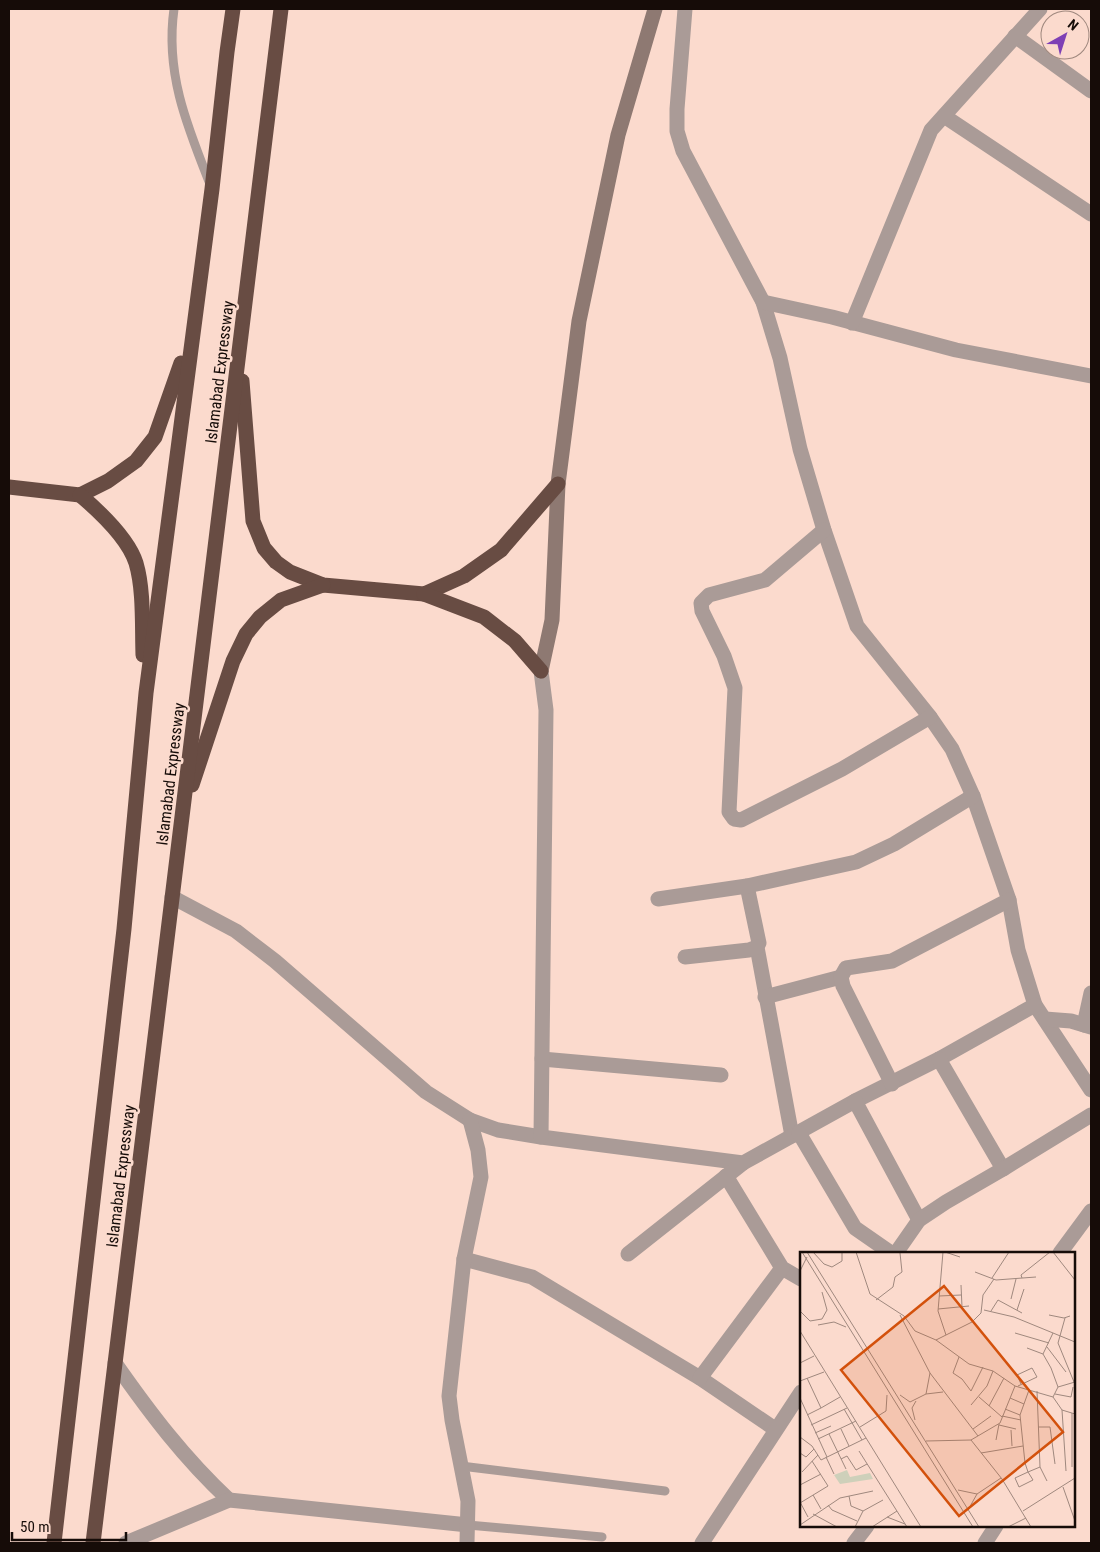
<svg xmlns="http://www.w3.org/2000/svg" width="1100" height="1552" viewBox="0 0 1100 1552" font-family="'Roboto Condensed',sans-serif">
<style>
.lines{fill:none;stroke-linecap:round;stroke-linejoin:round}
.lane{stroke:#aa9b97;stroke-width:9}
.street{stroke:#aa9b97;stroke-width:15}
.secondary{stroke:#8e7972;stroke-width:15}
.highway{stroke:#684c43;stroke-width:15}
.labels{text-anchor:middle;stroke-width:5;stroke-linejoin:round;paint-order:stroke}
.street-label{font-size:16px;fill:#160c08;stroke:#fbdacd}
.inset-road{fill:none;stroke:#9f887e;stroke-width:1}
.view{fill:#d3510c;fill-opacity:0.15;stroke:#d3510c;stroke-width:2.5}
.inset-edge{fill:none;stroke:#160c08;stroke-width:2.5}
</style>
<rect width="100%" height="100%" fill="#fbdacd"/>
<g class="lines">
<g class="lane">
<path d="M 174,9 C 165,73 187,126 210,184"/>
<path d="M 461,1466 L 665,1491"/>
<path d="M 468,1525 L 602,1537"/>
</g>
<g class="street">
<path d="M 685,9 L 677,109 L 677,131 L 683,151 L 763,302 L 780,358 L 800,449 L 824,530 L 857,626 L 930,717 L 952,749 L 973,796 L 1009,900 L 1018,950 L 1035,1005 L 1091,1090"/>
<path d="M 1015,36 L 1091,91"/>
<path d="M 944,116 L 1091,214"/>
<path d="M 763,302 L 832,317 L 956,350 L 1091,376"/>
<path d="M 852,323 L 931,130 L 1040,9"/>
<path d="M 824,530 L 765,580 L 709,595 L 701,603 L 702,611 L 724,656 L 735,688 L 729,812 L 734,819 L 741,820 L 842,769 L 930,717"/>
<path d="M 747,886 L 759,943 L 757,947 L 792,1136"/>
<path d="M 172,897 L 236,931 L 275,961 L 426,1092 L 470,1120 L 498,1130 L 541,1137 L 743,1163 L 855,1101 L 939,1059 L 1035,1005"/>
<path d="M 658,899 L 747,886 L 856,862 L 894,844 L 973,796"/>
<path d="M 685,957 L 749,950 L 757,947"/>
<path d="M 765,997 L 841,977"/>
<path d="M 1045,1019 L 1071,1021 L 1091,1027"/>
<path d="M 1084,1025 L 1091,993"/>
<path d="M 542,1059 L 721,1075"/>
<path d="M 939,1059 L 1003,1169"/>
<path d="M 892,1084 L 843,986 L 841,977 L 846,968 L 892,961 L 1009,900"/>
<path d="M 855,1101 L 919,1220"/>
<path d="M 799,1133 L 855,1228 L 891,1253"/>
<path d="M 541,1137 L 546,710 L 541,671"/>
<path d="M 726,1176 L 782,1268 L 801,1279"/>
<path d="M 896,1253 L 919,1220 L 946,1202 L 1003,1169 L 1091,1115"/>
<path d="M 1060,1253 L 1091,1211"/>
<path d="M 628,1254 L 743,1163"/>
<path d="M 464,1259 L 532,1277 L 700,1378 L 775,1429"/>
<path d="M 115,1363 C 150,1413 184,1458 229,1500"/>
<path d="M 700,1378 L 782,1268"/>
<path d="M 126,1543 L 229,1500 L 468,1525"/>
<path d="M 467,1543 L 468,1501 L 452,1420 L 449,1396 L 464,1259 L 481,1177 L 478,1150 L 470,1120"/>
<path d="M 702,1543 L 801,1392"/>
<path d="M 854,1543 L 867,1526"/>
<path d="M 985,1543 L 996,1526"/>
</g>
<path class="secondary" d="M 541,671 L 552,620 L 558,484 L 579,321 L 618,135 L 655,9"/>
<g class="highway">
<path d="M 242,381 L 253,521 L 264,548 L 276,562 L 290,572 L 323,585 L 424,594 L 464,576 L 501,550 L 558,484"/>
<path d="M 9,487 L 80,495 L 108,481 L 136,461 L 155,437 L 181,363"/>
<path d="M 80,495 C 100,512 128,538 136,563 C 144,590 142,626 143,655"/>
<path d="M 424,594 L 484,617 L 515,641 L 541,671"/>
<path d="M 192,785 L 233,661 L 246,634 L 260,617 L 281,600 L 323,585"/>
<path d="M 54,1543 L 124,929 L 146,693 L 212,189 L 227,52 L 233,9"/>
<path d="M 93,1543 L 281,9"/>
</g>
</g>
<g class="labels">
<g class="street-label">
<text transform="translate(219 372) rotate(-83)" y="6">Islamabad Expressway</text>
<text transform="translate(170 774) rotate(-83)" y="6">Islamabad Expressway</text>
<text transform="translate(120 1176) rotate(-83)" y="6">Islamabad Expressway</text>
</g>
</g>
<g transform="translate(800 1252)">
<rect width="275" height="275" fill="#fbdacd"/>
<path d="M 47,218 L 50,225 L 70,221 L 73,227 L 40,232 L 34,223 Z" fill="#ced0ba"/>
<path class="inset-road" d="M 2,0 L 173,275M 7,0 L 179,275M 13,0 L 24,12 L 32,15 L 42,9 L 42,0M 56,0 L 70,42 L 104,64 L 115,79 L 136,88 L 169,112 L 193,119 L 215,134 L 253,145 L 262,158 L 275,162M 143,0 L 138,59 L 146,83M 145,0 L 160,5M 253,0 L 275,28M 0,19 L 7,5M 175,20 L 196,28 L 236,25M 192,26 L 209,0M 222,26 L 221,23 L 250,0M 161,33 L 162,55M 139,44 L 161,43M 211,47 L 216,27M 76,48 L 93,35 L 95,25 L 102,20 L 100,1M 138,57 L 169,54M 184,58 L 214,65 L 275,90M 217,58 L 224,37M 0,59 L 10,69 L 22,67 L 27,58 L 22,40M 191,59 L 198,48 L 222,61M 100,63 L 130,121 L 178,184M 249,63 L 264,66 L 270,64M 265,66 L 258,91 L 274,130M 18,73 L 34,70 L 46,75M 0,79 L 121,275M 215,81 L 249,91M 136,88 L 172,70 L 181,61 L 183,43 L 194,27M 247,95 L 266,120M 227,96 L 243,102 L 251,116 L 258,135 L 253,145M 243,102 L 253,81M 159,105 L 153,121 L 162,127 L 171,139 L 183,115M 0,111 L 14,104M 7,126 L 21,156 L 40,145M 0,129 L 24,120M 218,134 L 237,125 L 232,116 L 217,123 L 221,132M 258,135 L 275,130M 229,138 L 220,163 L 225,211 L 228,220 L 233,228 L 219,235 L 215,226 L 228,220 L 240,215M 237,139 L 240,215 L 247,229M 126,142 L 143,140M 255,142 L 271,145 L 273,135M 100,143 L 110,150 L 126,142 L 130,121M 179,145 L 202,165M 0,146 L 27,205M 210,146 L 224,152M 171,153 L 187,134 L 193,119M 189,154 L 204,126M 44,157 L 62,188M 205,157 L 220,163M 262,158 L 266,219M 7,163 L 21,156M 202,164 L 221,168M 115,168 L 112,156 L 116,149M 11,173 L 47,156M 199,173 L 216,177M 60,175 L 86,159 L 87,143M 238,175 L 250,175 L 255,212M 41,177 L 49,194M 173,177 L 191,164M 211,178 L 212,194M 15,181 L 31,174M 29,182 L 46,217M 0,185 L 12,194 L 21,208 L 66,186M 18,187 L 56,169M 171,188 L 202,227 L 231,275M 196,188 L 199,172M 126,189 L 171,188 L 200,171 L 215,134M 59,199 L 107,275M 0,201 L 6,205 L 14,197M 181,201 L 223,194M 26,205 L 34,222M 41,207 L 47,204 L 56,218 L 67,212M 272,215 L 272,161M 2,220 L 18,203M 0,233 L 21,222M 263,235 L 275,269M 158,238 L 177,242M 13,243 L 21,257M 49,244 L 51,254 L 63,259M 0,250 L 8,265M 0,251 L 28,234 L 12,209M 28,253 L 32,258 L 57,269M 168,258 L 177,242 L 201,226M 223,259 L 275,226M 13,262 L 37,275M 87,265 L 105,272M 0,273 L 40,246 L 73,239M 55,275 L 63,259 L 83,248M 72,275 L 97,259M 208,275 L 226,266"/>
<path class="view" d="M 144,34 L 263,180 L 159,264 L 41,118 Z"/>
<rect width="275" height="275" class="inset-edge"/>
</g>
<rect width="1100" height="1552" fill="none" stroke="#160c08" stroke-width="20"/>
<g transform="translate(1065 35) rotate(39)"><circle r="24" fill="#fbdacd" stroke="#9f887e"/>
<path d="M0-4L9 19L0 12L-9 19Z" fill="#7e40b5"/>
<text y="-8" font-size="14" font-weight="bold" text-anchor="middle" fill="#160c08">N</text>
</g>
<path d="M12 1532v8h114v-8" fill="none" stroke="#160c08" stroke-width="2.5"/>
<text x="20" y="1532" font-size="15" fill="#160c08" stroke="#fbdacd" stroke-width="4" paint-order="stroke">50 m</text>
</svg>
